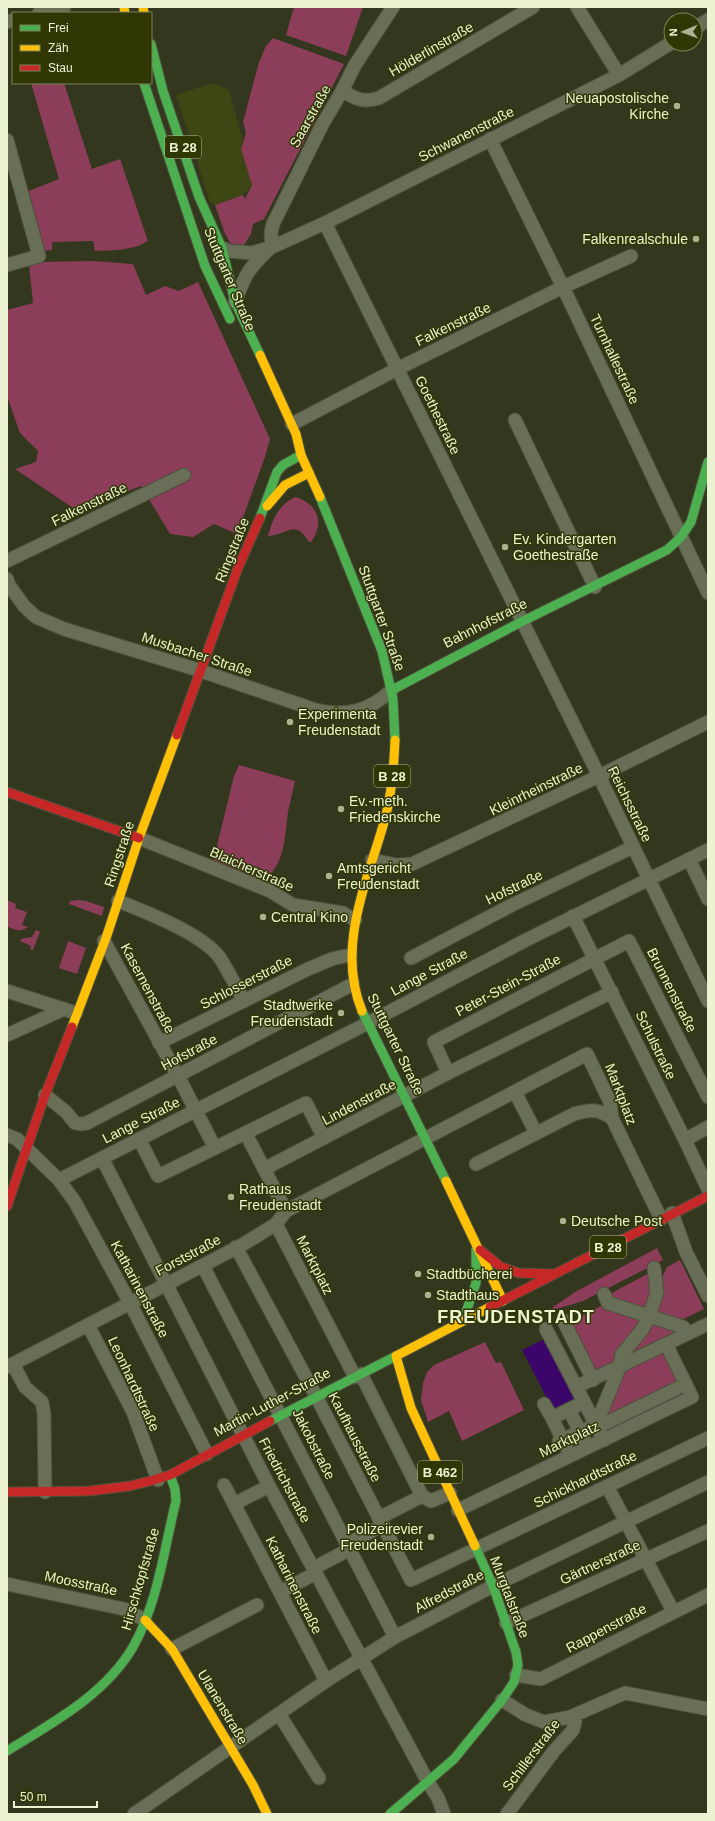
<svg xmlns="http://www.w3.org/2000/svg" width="715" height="1821" viewBox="0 0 715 1821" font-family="Helvetica,sans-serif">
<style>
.built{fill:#3e4713}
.green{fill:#8c3d59}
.water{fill:#3b056a}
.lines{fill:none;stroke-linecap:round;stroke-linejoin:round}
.street-casing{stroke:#4d513c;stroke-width:15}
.fast-casing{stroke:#4d513c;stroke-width:11}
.slow-casing{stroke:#4d513c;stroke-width:11}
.jam-casing{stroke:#4d513c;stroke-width:11}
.street{stroke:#696e56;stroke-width:13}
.fast{stroke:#4caf50;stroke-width:9}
.slow{stroke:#ffc107;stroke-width:9}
.jam{stroke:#c62828;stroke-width:9}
.poi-dot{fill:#abb193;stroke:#303705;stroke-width:1.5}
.labels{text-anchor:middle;stroke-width:3;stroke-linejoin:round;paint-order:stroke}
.shield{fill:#303705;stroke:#b3bb94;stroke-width:1}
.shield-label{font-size:13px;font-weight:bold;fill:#ebf3d2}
.street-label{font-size:14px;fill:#ebf3d2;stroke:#303705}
.poi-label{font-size:14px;fill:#ebf3d2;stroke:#303705;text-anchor:start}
.district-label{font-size:18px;font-weight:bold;letter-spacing:1px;fill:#ebf3d2;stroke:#303705}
</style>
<rect width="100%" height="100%" fill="#33371d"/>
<path class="built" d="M 213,83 L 229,90 L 243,142 L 241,149 L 252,185 L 243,195 L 215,205 L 210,202 L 176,95 Z"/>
<g class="green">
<path d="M 294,7 L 363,7 L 346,56 L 286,35 Z"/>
<path d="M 273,38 L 344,64 L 264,219 L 253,224 L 251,234 L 244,245 L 231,244 L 225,234 L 215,205 L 243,195 L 245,199 L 252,185 L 241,149 L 246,133 L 243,122 L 259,62 L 266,46 Z"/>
<path d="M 31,83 L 64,83 L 92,169 L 120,159 L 148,241 C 132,251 113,250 95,251 L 93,241 L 52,242 L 52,250 L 43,251 L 29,191 L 59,179 Z"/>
<path d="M 91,261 L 133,264 L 146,295 L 165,286 L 179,291 L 198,282 L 270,439 L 265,457 L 237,534 L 214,524 L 193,537 L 170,534 L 141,486 L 76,510 L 15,469 L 36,462 L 38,451 L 20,433 L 7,396 L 7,310 L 33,303 L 29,265 L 44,262 Z"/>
<path d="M 295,497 C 318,503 325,524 311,542 L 309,542 C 295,518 287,535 268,536 C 273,518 279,505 295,497 Z"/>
<path d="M 239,765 L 295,781 C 293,791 290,802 288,812 C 285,835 285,867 263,880 L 213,862 L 234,776 Z"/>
<path d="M 7,900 L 16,904 L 15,908 L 27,912 L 22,925 L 28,927 C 20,933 15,930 7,926 Z"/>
<path d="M 78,900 L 86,901 L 104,907 L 102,916 L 69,904 L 70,901 Z"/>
<path d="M 36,930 L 40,932 L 33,950 L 30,949 L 31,946 L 20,941 L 21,939 L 32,937 Z"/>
<path d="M 68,941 L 86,948 L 77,974 L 59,968 Z"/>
<path d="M 657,1248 L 663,1260 L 583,1301 L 546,1312 L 575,1292 Z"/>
<path d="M 680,1260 L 704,1309 L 677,1322 L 653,1314 L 660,1282 L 667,1267 Z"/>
<path d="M 651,1272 L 654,1287 L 648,1314 L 611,1301 L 608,1295 Z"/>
<path d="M 605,1304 L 646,1318 L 616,1364 L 592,1375 L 566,1324 Z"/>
<path d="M 650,1320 L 684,1332 L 623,1360 Z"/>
<path d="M 485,1342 L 496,1363 L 501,1362 L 524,1410 L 462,1441 L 449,1411 L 428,1422 L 421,1400 L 423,1383 L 427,1372 L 434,1365 Z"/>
<path d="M 665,1347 L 683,1384 L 601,1423 L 620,1371 Z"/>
</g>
<path class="water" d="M 547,1338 L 578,1397 L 553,1410 L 522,1350 Z"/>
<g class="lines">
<defs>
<g id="street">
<path d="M 577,7 L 619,75"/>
<path d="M 39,13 L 64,7"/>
<path d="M 7,22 L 13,20"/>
<path d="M 695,28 L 708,20"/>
<path d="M 342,91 C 357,99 362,103 379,98 L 533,7"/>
<path d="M 490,139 L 563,287 L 708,593"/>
<path d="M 7,140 L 39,256 L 7,265"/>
<path d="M 325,223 L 599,776 L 708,1001"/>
<path d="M 272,247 L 271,233 L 273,224 L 322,125 L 342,91 L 355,65 L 393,7"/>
<path d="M 222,248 L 229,251 L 252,253 L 272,247 L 325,223 L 619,75 L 671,43"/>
<path d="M 235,302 C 245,275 248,269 269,249"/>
<path d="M 515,420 L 595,587"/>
<path d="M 292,424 L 397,369 L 563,287 L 631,256"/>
<path d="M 7,561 L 184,475"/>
<path d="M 7,579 L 9,585 L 24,606 L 36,617 L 64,629 L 192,668 L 316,710 C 347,717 369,711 392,690"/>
<path d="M 139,838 L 270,891 L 293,905 L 343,913 L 355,920"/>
<path d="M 689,859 L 708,899"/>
<path d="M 372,860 L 397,865 L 412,864 L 599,776 L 708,722"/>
<path d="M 118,901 C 146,912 203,934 220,958 C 229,972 236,987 244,1001"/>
<path d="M 573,916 L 685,1140 L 708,1189"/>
<path d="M 104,941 L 178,1076 L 215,1148"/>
<path d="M 411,958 L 512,905 L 633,847"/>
<path d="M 7,991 L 76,1013"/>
<path d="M 7,1035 L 64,1009"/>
<path d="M 159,1043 L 308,969 L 332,959 L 350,955"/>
<path d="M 448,1073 L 434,1042 L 629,941 L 708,1097"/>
<path d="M 515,1092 L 536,1133"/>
<path d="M 45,1095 L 66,1112 L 75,1123 L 80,1124 L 87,1123 L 353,984"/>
<path d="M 246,1134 L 286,1211"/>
<path d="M 7,1135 L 17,1139 L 59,1180 L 75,1202 L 130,1303 L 207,1454"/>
<path d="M 139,1139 L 158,1176 L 306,1103 L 324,1138"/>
<path d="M 685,1140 L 708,1127"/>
<path d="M 102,1158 L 269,1486 L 428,1782 L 438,1798 L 444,1814"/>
<path d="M 476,1164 L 574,1114 C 590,1109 598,1109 612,1118"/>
<path d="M 264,1169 L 448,1073 L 612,992"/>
<path d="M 59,1180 L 368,1023 L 524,941 L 708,850"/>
<path d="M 672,1213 L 686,1252 L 708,1296"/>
<path d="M 276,1224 L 355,1377"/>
<path d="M 236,1247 L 316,1396 L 411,1580 L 708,1438"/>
<path d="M 203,1266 L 395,1637"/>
<path d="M 604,1294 L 608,1303 L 683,1327 L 688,1333"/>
<path d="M 563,1320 L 593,1380"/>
<path d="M 88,1325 L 133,1412 L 158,1480"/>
<path d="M 13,1364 L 25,1387 L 42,1402 L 44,1413 L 45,1492"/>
<path d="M 7,1367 L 242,1245 L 276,1224 L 286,1211 L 587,1054 L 610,1102 L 612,1118 L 661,1219"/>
<path d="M 361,1374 L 422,1496 L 379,1518"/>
<path d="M 576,1387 L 708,1324"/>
<path d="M 584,1402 L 596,1425"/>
<path d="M 544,1404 L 552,1418 L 584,1402 L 546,1329"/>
<path d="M 569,1410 L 584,1439"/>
<path d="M 552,1418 L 566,1447"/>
<path d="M 604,1440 L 596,1425 L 620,1366 L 622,1354 L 642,1330 L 649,1317 L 657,1292 L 654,1268"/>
<path d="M 559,1441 L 596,1425 L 604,1424 L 686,1384"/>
<path d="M 224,1485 L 234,1504"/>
<path d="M 269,1486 L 234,1504 L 326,1681"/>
<path d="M 607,1486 L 673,1611"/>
<path d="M 422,1496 L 431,1501 L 450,1493"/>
<path d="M 458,1510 L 692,1397 L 666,1344"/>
<path d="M 348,1544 L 383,1525"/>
<path d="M 314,1568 L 350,1549"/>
<path d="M 7,1584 L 124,1609 L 145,1620"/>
<path d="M 280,1592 L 316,1573"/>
<path d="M 506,1623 L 708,1531"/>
<path d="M 172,1649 L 257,1605"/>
<path d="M 516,1675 L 541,1679 L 708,1595"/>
<path d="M 502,1700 L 526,1715 L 544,1722 L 570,1717 L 575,1722 L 573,1730 L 554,1751 L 507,1814"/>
<path d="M 279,1714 L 319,1778"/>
<path d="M 570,1717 L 625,1693 L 708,1709"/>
<path d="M 134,1814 L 326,1681 L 395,1637 L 493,1586 L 708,1482"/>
</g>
<g id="fast">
<path d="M 151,44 L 163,91 L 199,197 L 222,248 L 235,302 L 260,355"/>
<path d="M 144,83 L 205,266 L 230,319"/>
<path d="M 320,497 L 382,651 L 393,699 L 395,740"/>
<path d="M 260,518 L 277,472 L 283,465 L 301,455"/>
<path d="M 392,690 L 521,622 L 667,550 L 681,537 L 691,522 L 708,462"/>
<path d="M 362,1011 L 446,1181"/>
<path d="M 463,1321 L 476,1283 L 476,1250"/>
<path d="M 270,1421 L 396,1356"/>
<path d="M 7,1751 C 52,1723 105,1695 133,1647 C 158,1603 164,1549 176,1501 L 175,1489 L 170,1475"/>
<path d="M 390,1814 L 454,1759 L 502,1700 L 514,1682 L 518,1665 L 516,1652 L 493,1586 L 475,1546"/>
</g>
<g id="slow">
<path d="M 124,7 L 125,13"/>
<path d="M 143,7 L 144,13"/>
<path d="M 260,355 L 296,434 L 301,455 L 320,497"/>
<path d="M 267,506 L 285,485 L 309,473"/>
<path d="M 362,1011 C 335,945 369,879 386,815 C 392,791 394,765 395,740"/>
<path d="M 72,1027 L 106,938 L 139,838 L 177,735"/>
<path d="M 446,1181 L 503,1301"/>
<path d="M 475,1546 L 411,1408 L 396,1356 L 490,1307"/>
<path d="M 145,1620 L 172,1649 L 253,1785 L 267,1814"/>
</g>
<g id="jam">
<path d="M 177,735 L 238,568 L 260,518"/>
<path d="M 7,792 L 139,838"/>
<path d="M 7,1206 L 45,1095 L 72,1027"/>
<path d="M 480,1250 L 501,1267 L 519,1273 L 553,1274"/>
<path d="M 490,1307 L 708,1196"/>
<path d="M 7,1492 L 89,1491 L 130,1486 L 150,1481 L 170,1475 L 270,1421"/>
</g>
</defs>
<use href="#street" class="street-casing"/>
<use href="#fast" class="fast-casing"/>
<use href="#slow" class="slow-casing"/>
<use href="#jam" class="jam-casing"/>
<use href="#street" class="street"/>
<use href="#fast" class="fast"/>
<use href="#slow" class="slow"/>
<use href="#jam" class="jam"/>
</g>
<g class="poi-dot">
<circle cx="677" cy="106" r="4"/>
<circle cx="696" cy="239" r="4"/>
<circle cx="505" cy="547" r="4"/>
<circle cx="290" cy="722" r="4"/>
<circle cx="341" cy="809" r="4"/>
<circle cx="329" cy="876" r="4"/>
<circle cx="263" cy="917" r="4"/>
<circle cx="341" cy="1013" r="4"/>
<circle cx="231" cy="1197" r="4"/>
<circle cx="563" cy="1221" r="4"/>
<circle cx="418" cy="1274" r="4"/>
<circle cx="428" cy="1295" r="4"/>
<circle cx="431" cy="1537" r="4"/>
</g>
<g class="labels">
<g class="shield">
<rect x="165" y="136" width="36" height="22" rx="3"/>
<rect x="374" y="765" width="36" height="22" rx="3"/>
<rect x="590" y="1236" width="36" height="22" rx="3"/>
<rect x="418" y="1461" width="44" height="22" rx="3"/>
</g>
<g class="shield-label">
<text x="183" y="152">B 28</text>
<text x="392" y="781">B 28</text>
<text x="608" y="1252">B 28</text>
<text x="440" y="1477">B 462</text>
</g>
<g class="street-label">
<text transform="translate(431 49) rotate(-30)" y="5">Hölderlinstraße</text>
<text transform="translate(310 116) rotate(-61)" y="5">Saarstraße</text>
<text transform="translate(466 134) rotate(-27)" y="5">Schwanenstraße</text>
<text transform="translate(230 279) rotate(67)" y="5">Stuttgarter Straße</text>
<text transform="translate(453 324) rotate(-26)" y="5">Falkenstraße</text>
<text transform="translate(615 359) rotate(65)" y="5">Turnhallestraße</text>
<text transform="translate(438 415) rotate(64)" y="5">Goethestraße</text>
<text transform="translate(89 504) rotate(-26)" y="5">Falkenstraße</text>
<text transform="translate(232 550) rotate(-68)" y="5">Ringstraße</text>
<text transform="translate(382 618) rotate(70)" y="5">Stuttgarter Straße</text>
<text transform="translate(485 623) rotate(-27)" y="5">Bahnhofstraße</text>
<text transform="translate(197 654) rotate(18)" y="5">Musbacher Straße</text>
<text transform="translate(536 789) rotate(-26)" y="5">Kleinrheinstraße</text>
<text transform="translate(630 804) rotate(64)" y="5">Reichsstraße</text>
<text transform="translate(119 854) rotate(-72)" y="5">Ringstraße</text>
<text transform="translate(252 869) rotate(24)" y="5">Blaicherstraße</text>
<text transform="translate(514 887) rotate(-26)" y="5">Hofstraße</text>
<text transform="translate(429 972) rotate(-28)" y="5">Lange Straße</text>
<text transform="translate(246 982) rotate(-27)" y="5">Schlosserstraße</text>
<text transform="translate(508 985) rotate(-28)" y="5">Peter-Stein-Straße</text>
<text transform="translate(148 988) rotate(62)" y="5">Kasernenstraße</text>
<text transform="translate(672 990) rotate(63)" y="5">Brunnenstraße</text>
<text transform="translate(396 1044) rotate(64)" y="5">Stuttgarter Straße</text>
<text transform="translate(656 1045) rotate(64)" y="5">Schulstraße</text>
<text transform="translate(189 1052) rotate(-28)" y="5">Hofstraße</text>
<text transform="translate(621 1094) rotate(69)" y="5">Marktplatz</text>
<text transform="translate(359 1102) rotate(-28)" y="5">Lindenstraße</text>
<text transform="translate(141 1120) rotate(-27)" y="5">Lange Straße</text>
<text transform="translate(188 1255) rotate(-28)" y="5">Forststraße</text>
<text transform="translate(315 1265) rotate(63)" y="5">Marktplatz</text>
<text transform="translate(140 1289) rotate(62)" y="5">Katharinenstraße</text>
<text transform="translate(134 1384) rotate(65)" y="5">Leonhardtstraße</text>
<text transform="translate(272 1402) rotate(-28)" y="5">Martin-Luther-Straße</text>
<text transform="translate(355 1437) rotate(63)" y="5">Kaufhausstraße</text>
<text transform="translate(569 1439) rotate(-26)" y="5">Marktplatz</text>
<text transform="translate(314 1444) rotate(63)" y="5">Jakobstraße</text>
<text transform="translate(585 1479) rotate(-26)" y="5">Schickhardtstraße</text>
<text transform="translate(285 1480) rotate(62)" y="5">Friedrichstraße</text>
<text transform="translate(600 1562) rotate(-25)" y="5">Gärtnerstraße</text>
<text transform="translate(140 1579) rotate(-74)" y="5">Hirschkopfstraße</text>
<text transform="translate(81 1583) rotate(12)" y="5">Moosstraße</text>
<text transform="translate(294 1585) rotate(63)" y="5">Katharinenstraße</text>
<text transform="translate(449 1591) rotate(-28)" y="5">Alfredstraße</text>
<text transform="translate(510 1597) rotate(69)" y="5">Murgtalstraße</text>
<text transform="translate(606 1628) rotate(-28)" y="5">Rappenstraße</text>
<text transform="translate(223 1707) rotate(59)" y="5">Ulanenstraße</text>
<text transform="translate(531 1755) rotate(-53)" y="5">Schillerstraße</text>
</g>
<g class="poi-label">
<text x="669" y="103" text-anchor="end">Neuapostolische<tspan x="669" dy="16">Kirche</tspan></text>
<text x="688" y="244" text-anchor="end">Falkenrealschule</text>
<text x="513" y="544">Ev. Kindergarten<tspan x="513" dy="16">Goethestraße</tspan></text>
<text x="298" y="719">Experimenta<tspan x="298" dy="16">Freudenstadt</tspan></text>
<text x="349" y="806">Ev.-meth.<tspan x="349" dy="16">Friedenskirche</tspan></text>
<text x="337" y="873">Amtsgericht<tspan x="337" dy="16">Freudenstadt</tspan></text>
<text x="271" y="922">Central Kino</text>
<text x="333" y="1010" text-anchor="end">Stadtwerke<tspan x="333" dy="16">Freudenstadt</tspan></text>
<text x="239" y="1194">Rathaus<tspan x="239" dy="16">Freudenstadt</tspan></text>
<text x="571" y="1226">Deutsche Post</text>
<text x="426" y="1279">Stadtbücherei</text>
<text x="436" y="1300">Stadthaus</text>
<text x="423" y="1534" text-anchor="end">Polizeirevier<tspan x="423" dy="16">Freudenstadt</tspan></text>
</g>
<g class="district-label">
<text x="516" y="1323">FREUDENSTADT</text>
</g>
</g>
<rect width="715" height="1821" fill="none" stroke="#ebf3d2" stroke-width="16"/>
<rect x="12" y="12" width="140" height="72" fill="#303705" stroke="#7b8257"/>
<rect x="20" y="25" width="20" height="6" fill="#4caf50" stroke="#7b8257"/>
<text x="48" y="32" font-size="12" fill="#ebf3d2">Frei</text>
<rect x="20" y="45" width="20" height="6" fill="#ffc107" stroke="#7b8257"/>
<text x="48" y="52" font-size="12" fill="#ebf3d2">Zäh</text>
<rect x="20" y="65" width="20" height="6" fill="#c62828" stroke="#7b8257"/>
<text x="48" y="72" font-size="12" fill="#ebf3d2">Stau</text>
<g transform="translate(683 32) rotate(268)"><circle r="19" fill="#303705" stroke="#7b8257"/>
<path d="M0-3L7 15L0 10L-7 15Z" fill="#abb193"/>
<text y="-6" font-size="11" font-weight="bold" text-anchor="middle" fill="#ebf3d2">N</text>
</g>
<path d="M14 1801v6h83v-6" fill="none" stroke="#ebf3d2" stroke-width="2"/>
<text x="20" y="1801" font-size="12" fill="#ebf3d2" stroke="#303705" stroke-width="3" paint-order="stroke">50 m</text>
</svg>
